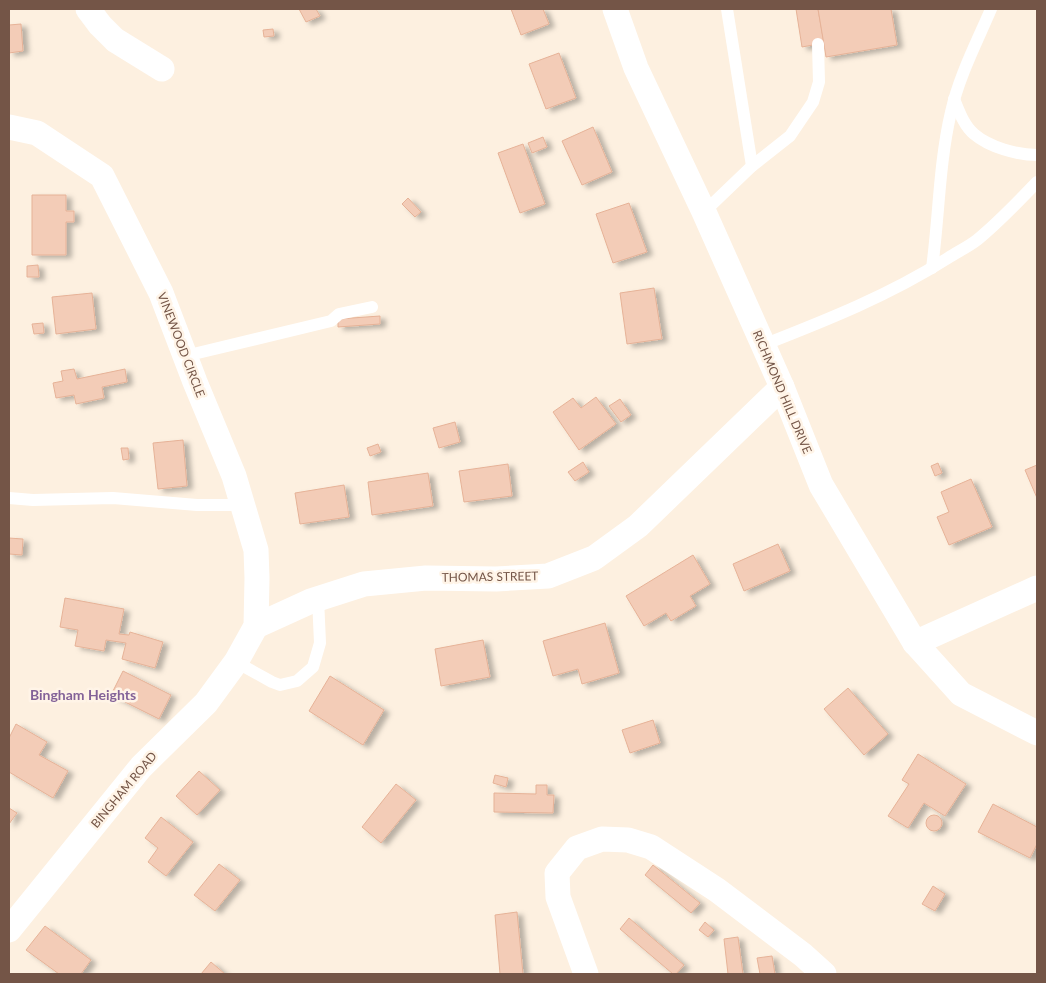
<svg xmlns="http://www.w3.org/2000/svg" width="1046" height="983" viewBox="0 0 1046 983" font-family="Lato,sans-serif">
<style>
.building{fill:#f3ccb7;stroke:#e6b297;filter:url(#shadow)}
.lines{fill:none;stroke-linecap:round;stroke-linejoin:round}
.lane{stroke:#fff;stroke-width:12}
.street{stroke:#fff;stroke-width:25}
.labels{text-anchor:middle;stroke-width:5;stroke-linejoin:round;paint-order:stroke}
.street-label{font-size:12px;fill:#745547;stroke:#fff4e7}
.neighbourhood-label{font-size:14px;font-weight:bold;fill:#836298;stroke:#fff4e7}
</style>
<defs>
<filter id="shadow"><feDropShadow dx="5.5" dy="3" stdDeviation="2.5" flood-color="#0004"/></filter>
</defs>
<rect width="100%" height="100%" fill="#fdf0e0"/>
<g class="building">
<path d="M 299,9 L 316,9 L 320,16 L 306,22 Z"/>
<path d="M 511,9 L 543,9 L 549,24 L 521,35 Z"/>
<path d="M 796,9 L 818,9 L 824,43 L 802,47 Z"/>
<path d="M 818,9 L 891,9 L 897,45 L 826,57 Z"/>
<path d="M 21,24 L 23,51 L 9,53 L 9,25 Z"/>
<path d="M 273,29 L 274,36 L 264,37 L 263,30 Z"/>
<path d="M 559,53 L 576,98 L 546,109 L 529,64 Z"/>
<path d="M 593,127 L 612,172 L 582,185 L 562,141 Z"/>
<path d="M 543,137 L 547,147 L 532,153 L 528,143 Z"/>
<path d="M 523,144 L 545,204 L 520,213 L 498,153 Z"/>
<path d="M 32,195 L 66,195 L 66,211 L 74,211 L 74,222 L 66,222 L 66,255 L 32,255 Z"/>
<path d="M 408,198 L 421,212 L 415,217 L 402,204 Z"/>
<path d="M 629,203 L 647,252 L 613,263 L 596,214 Z"/>
<path d="M 38,265 L 39,277 L 27,277 L 27,266 Z"/>
<path d="M 654,288 L 662,339 L 627,344 L 620,293 Z"/>
<path d="M 92,293 L 96,329 L 56,334 L 52,297 Z"/>
<path d="M 380,316 L 380,324 L 338,327 L 338,319 Z"/>
<path d="M 43,323 L 44,333 L 34,334 L 32,324 Z"/>
<path d="M 74,369 L 77,379 L 125,369 L 127,382 L 102,387 L 104,398 L 76,404 L 74,395 L 56,398 L 53,383 L 63,381 L 61,371 Z"/>
<path d="M 596,397 L 616,424 L 579,450 L 553,412 L 573,398 L 581,408 Z"/>
<path d="M 620,399 L 631,415 L 621,422 L 609,406 Z"/>
<path d="M 455,422 L 460,442 L 439,448 L 433,428 Z"/>
<path d="M 183,440 L 187,486 L 158,489 L 153,443 Z"/>
<path d="M 378,444 L 381,452 L 370,456 L 367,448 Z"/>
<path d="M 121,448 L 128,448 L 129,459 L 123,460 Z"/>
<path d="M 583,462 L 589,472 L 575,481 L 568,472 Z"/>
<path d="M 938,463 L 942,473 L 935,476 L 931,466 Z"/>
<path d="M 508,464 L 512,496 L 464,502 L 459,471 Z"/>
<path d="M 1037,465 L 1037,498 L 1025,470 Z"/>
<path d="M 428,473 L 433,506 L 372,515 L 368,482 Z"/>
<path d="M 971,479 L 992,527 L 949,545 L 937,517 L 949,512 L 941,492 Z"/>
<path d="M 344,485 L 349,517 L 300,524 L 295,493 Z"/>
<path d="M 9,538 L 23,539 L 22,555 L 9,554 Z"/>
<path d="M 778,544 L 790,571 L 744,591 L 733,564 Z"/>
<path d="M 693,555 L 710,584 L 690,596 L 696,606 L 671,621 L 666,613 L 644,626 L 626,596 Z"/>
<path d="M 65,598 L 124,609 L 119,634 L 129,635 L 130,632 L 163,642 L 155,668 L 122,659 L 126,643 L 106,640 L 104,651 L 75,646 L 78,630 L 60,627 Z"/>
<path d="M 605,623 L 619,673 L 582,684 L 578,669 L 553,676 L 543,641 Z"/>
<path d="M 483,640 L 490,677 L 441,686 L 435,649 Z"/>
<path d="M 123,671 L 171,695 L 159,719 L 111,695 Z"/>
<path d="M 330,676 L 384,710 L 363,745 L 309,711 Z"/>
<path d="M 848,688 L 888,734 L 864,755 L 824,709 Z"/>
<path d="M 653,720 L 660,743 L 630,753 L 622,730 Z"/>
<path d="M 16,724 L 47,742 L 39,755 L 68,771 L 53,798 L 9,772 L 9,738 Z"/>
<path d="M 918,754 L 966,784 L 945,816 L 924,803 L 908,828 L 888,816 L 909,784 L 902,780 Z"/>
<path d="M 199,771 L 220,790 L 197,815 L 176,796 Z"/>
<path d="M 495,775 L 508,778 L 506,787 L 493,783 Z"/>
<path d="M 396,784 L 416,800 L 381,843 L 362,827 Z"/>
<path d="M 536,785 L 547,785 L 547,795 L 554,795 L 553,813 L 494,812 L 494,793 L 536,794 Z"/>
<path d="M 993,804 L 1037,827 L 1037,844 L 1030,858 L 978,832 Z"/>
<path d="M 9,808 L 17,813 L 9,824 Z"/>
<circle cx="934" cy="823" r="8"/>
<path d="M 161,817 L 193,842 L 166,876 L 148,862 L 158,848 L 145,838 Z"/>
<path d="M 219,864 L 240,880 L 215,911 L 194,895 Z"/>
<path d="M 653,865 L 700,903 L 691,913 L 645,875 Z"/>
<path d="M 933,886 L 945,894 L 935,911 L 922,904 Z"/>
<path d="M 517,912 L 523,974 L 500,974 L 495,915 Z"/>
<path d="M 629,918 L 684,965 L 676,974 L 673,974 L 620,929 Z"/>
<path d="M 705,922 L 714,930 L 708,937 L 699,930 Z"/>
<path d="M 45,926 L 91,960 L 81,974 L 59,974 L 26,950 Z"/>
<path d="M 738,937 L 743,974 L 728,974 L 724,939 Z"/>
<path d="M 772,956 L 775,974 L 760,974 L 757,958 Z"/>
<path d="M 211,962 L 225,974 L 201,974 Z"/>
</g>
<g class="lines">
<g class="lane">
<path d="M 727,9 L 752,166"/>
<path d="M 954,99 C 959,111 964,126 974,134 C 989,147 1017,155 1037,155"/>
<path d="M 704,212 L 752,166 L 790,136 L 813,102 L 819,82 L 818,44"/>
<path d="M 932,268 C 939,217 939,163 951,112 C 959,76 977,42 991,9"/>
<path d="M 763,345 C 827,320 890,295 948,258 C 957,252 968,247 977,240 C 999,222 1018,202 1037,182"/>
<path d="M 185,356 L 331,321 L 339,314 L 372,307"/>
<path d="M 9,498 L 33,500 L 113,498 L 197,505 L 243,505"/>
<path d="M 236,662 L 272,682 L 280,685 L 297,681 L 313,667 L 320,643 L 318,598"/>
</g>
<g class="street">
<path d="M 88,9 L 100,25 L 115,40 L 162,69"/>
<path d="M 615,9 L 636,68 L 704,212 L 782,387 L 821,485 L 915,643 L 961,694 L 1037,733"/>
<path d="M 9,127 L 37,133 L 102,176 L 161,293 L 195,382 L 234,476 L 256,550 L 257,578 L 256,626 L 236,662 L 206,703 L 141,767 L 9,930"/>
<path d="M 256,626 L 311,601 L 364,584 L 426,578 L 496,579 L 548,576 L 594,558 L 638,526 L 782,387"/>
<path d="M 915,643 L 1037,588"/>
<path d="M 586,974 L 558,897 L 557,873 L 577,848 L 602,839 L 628,840 L 651,847 L 717,890 L 803,955 L 824,974"/>
</g>
</g>
<g class="labels">
<g class="street-label">
<text transform="translate(181 345) rotate(69)" y="4">VINEWOOD CIRCLE</text>
<text transform="translate(782 392) rotate(67)" y="4">RICHMOND HILL DRIVE</text>
<text transform="translate(490 577) rotate(-1)" y="4">THOMAS STREET</text>
<text transform="translate(124 790) rotate(-50)" y="4">BINGHAM ROAD</text>
</g>
<g class="neighbourhood-label">
<text x="83" y="700">Bingham Heights</text>
</g>
</g>
<rect width="1046" height="983" fill="none" stroke="#745547" stroke-width="20"/>
</svg>
